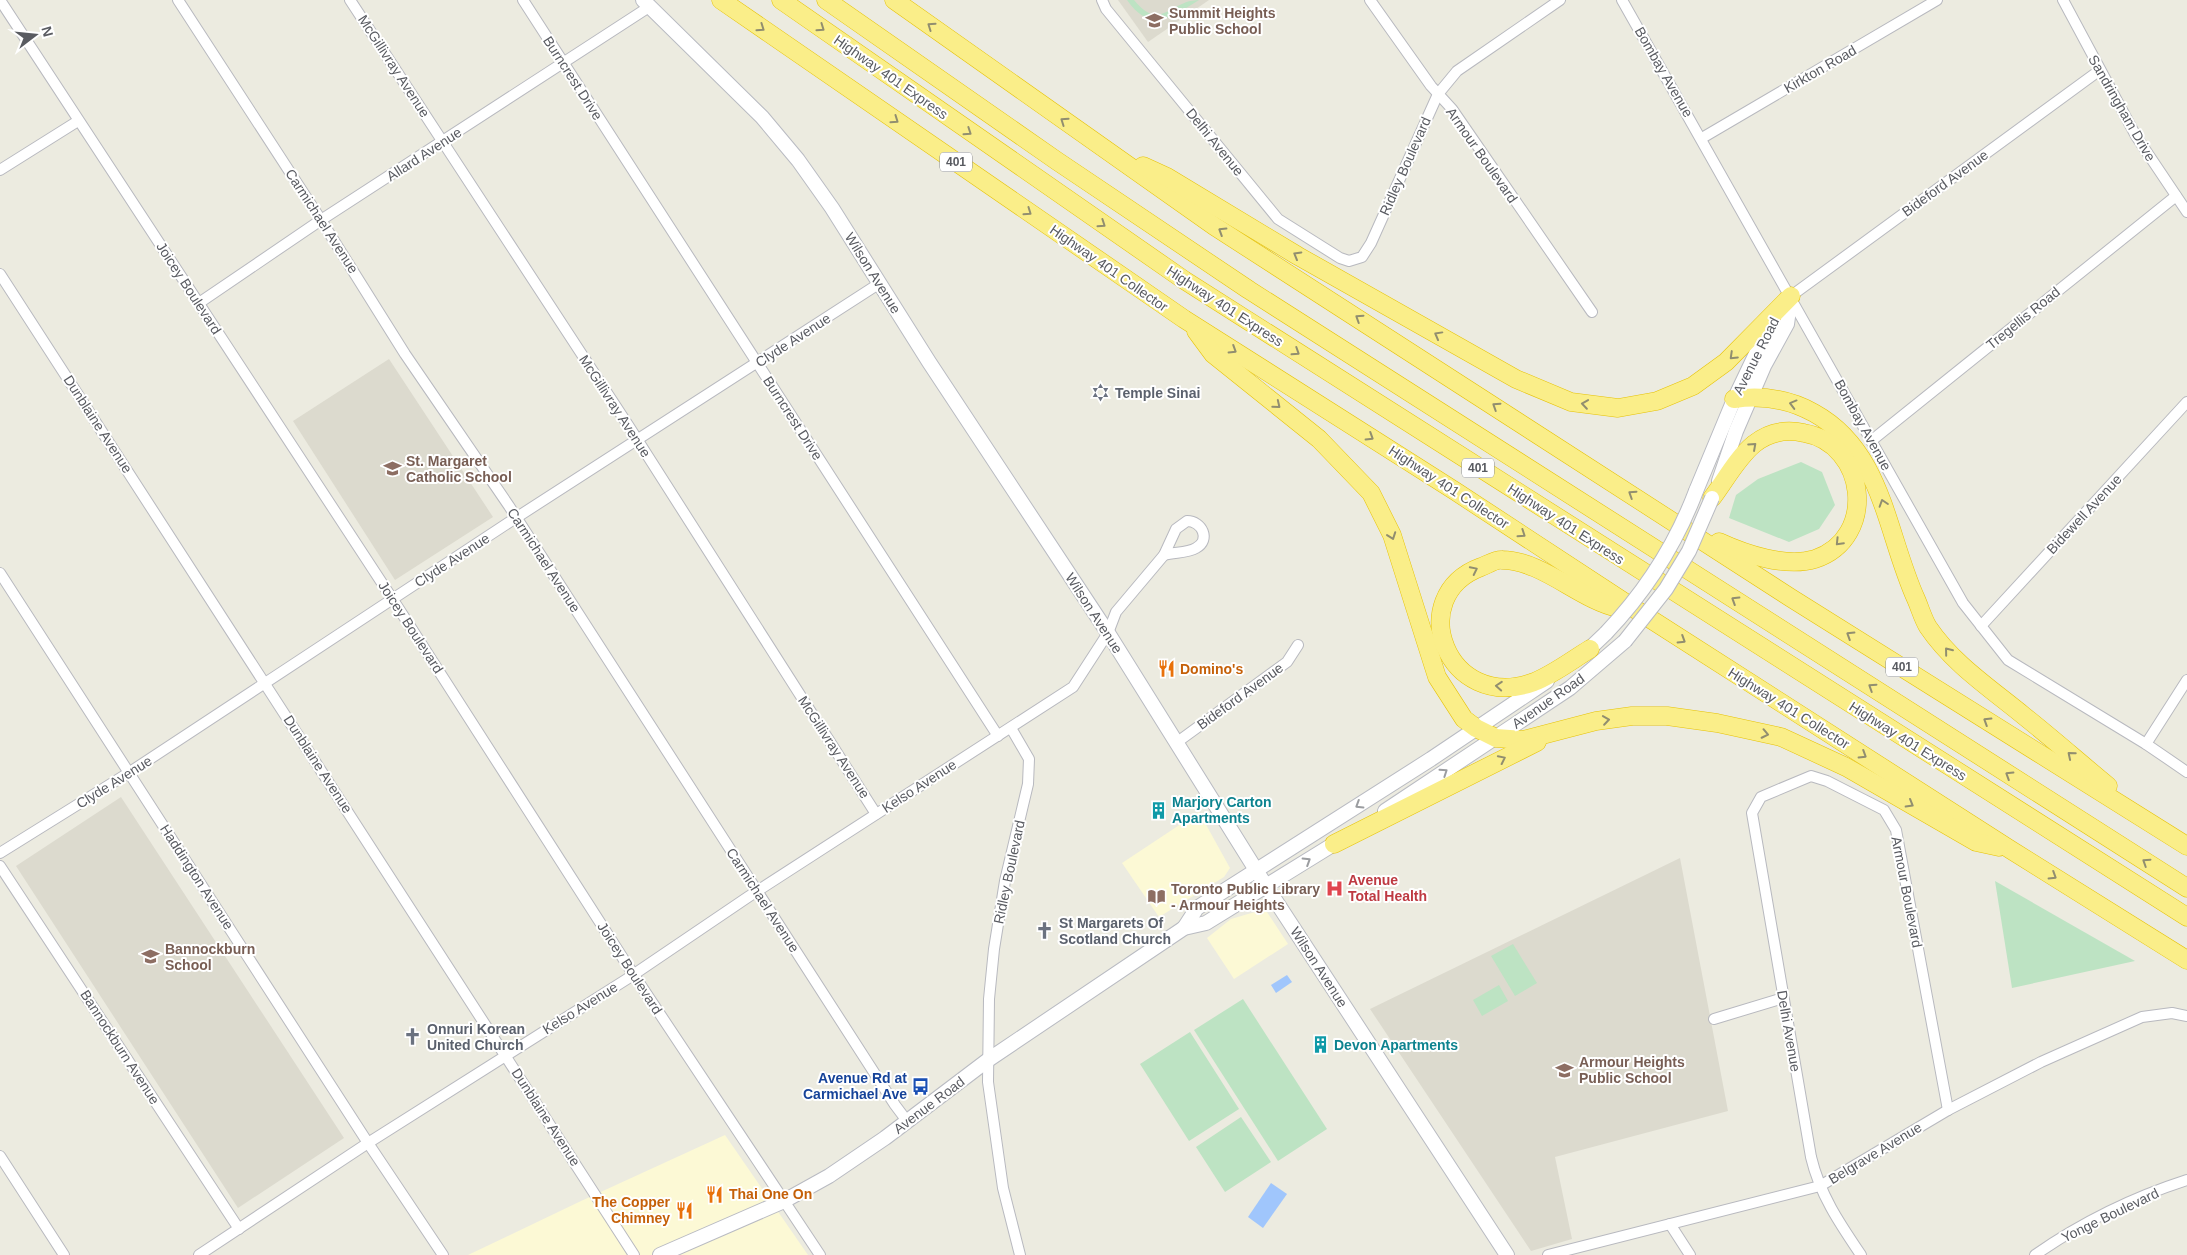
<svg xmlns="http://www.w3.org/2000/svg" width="2187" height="1255" viewBox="0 0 2187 1255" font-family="Arial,sans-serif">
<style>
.commercial{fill:#fcf9d5}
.education{fill:#dcdace}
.green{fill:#bde3c3}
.water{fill:#a0c6fc}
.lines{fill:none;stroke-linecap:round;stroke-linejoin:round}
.street-casing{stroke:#b8b9bf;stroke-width:12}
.secondary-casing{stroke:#b9bbc2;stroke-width:16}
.highway-casing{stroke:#e6c206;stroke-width:19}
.street{stroke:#fff;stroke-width:10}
.secondary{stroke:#fff;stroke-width:14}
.highway{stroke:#faee89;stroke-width:18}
.secondary-bridge-casing{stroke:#b9bbc2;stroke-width:16;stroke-linecap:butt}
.secondary-bridge{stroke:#fff;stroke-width:14}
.oneway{stroke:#918e6f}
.oneway2{stroke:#9b9da0}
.labels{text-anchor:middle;stroke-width:4;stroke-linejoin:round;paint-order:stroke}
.shield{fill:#fff;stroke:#8b8c90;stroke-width:1}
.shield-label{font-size:12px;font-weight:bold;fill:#595b61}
.education-label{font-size:14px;font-weight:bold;fill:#785e54;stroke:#fff;text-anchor:start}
.street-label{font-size:14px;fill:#595b61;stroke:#fff}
.worship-label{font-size:14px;font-weight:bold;fill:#5b616d;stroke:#fff;text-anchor:start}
.food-label{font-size:14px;font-weight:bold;fill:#c56008;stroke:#fff;text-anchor:start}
.culture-label{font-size:14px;font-weight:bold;fill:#0d838f;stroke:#fff;text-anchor:start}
.health-label{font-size:14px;font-weight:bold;fill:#be3a42;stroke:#fff;text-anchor:start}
.transit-label{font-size:14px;font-weight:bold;fill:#164399;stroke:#fff;text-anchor:end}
</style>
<rect width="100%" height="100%" fill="#ecebe0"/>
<g class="commercial">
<path d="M 1199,812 L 1230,868 L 1224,877 L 1159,917 L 1122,863 Z"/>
<path d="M 1265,909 L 1288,944 L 1234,979 L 1207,938 L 1231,919 Z"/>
<path d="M 725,1135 L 808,1255 L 468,1255 L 581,1201 Z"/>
</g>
<g class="education">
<path d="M 1118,0 L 1209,0 L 1148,42 Z"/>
<path d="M 389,359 L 493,517 L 395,580 L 293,421 Z"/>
<path d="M 121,797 L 344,1138 L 238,1208 L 16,866 Z"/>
<path d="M 1680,858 L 1728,1111 L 1555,1157 L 1572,1239 L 1531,1251 L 1370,1009 Z"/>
</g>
<g class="green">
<path d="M 1127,0 L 1134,0 C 1161,33 1170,0 1199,0 C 1171,17 1151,34 1127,0 Z"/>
<path d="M 1801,462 L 1822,472 L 1835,505 L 1819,529 L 1789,542 L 1729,518 L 1736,495 L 1758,479 Z"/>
<path d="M 1995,881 L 2135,961 L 2012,988 Z"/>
<path d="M 1513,944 L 1537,983 L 1515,996 L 1491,956 Z"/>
<path d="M 1499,985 L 1508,1001 L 1482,1016 L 1473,1000 Z"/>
<path d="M 1243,999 L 1327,1129 L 1278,1161 L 1194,1030 Z"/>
<path d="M 1190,1032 L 1239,1109 L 1189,1141 L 1140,1064 Z"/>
<path d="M 1241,1117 L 1271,1162 L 1225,1192 L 1196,1147 Z"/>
</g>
<g class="water">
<path d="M 1287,975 L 1292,982 L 1276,993 L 1271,985 Z"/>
<path d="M 1271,1183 L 1287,1194 L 1263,1228 L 1248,1217 Z"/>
</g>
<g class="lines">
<defs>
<g id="street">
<path d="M 0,0 L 399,609 L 626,963 L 820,1255"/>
<path d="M 178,0 L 321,220 L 405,354 L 509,506 L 895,1105 L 907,1121"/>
<path d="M 350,0 L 628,425 L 876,814"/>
<path d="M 523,0 L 998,736"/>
<path d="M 1102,0 L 1106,9 L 1278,219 L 1340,258 L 1349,261 L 1362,257 L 1371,243 L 1438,94 L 1457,71 L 1560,0"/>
<path d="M 1370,0 L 1431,86 L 1452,109 L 1592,312"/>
<path d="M 1622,0 L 1963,603 L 2008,660 L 2146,744 L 2187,772"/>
<path d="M 2063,0 L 2136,136 L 2187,212"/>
<path d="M 1702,138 L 1937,0"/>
<path d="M 0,170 L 78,121"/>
<path d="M 0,274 L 634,1255"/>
<path d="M 1791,296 L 2100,70"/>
<path d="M 199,303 L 321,220 L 649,7"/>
<path d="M 1871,441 L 2176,196"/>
<path d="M 1187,521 C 1202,521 1211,540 1196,548 C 1188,553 1174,552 1164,555 L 1176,529 Z"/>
<path d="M 0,573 L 368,1143 L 443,1255"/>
<path d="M 1981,626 L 2187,402"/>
<path d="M 1011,728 L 1029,759 L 1028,784 L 1005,881 L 994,949 L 989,999 L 988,1082 L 1003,1188 L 1020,1255"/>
<path d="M 1176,743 L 1287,662 L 1298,645"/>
<path d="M 2146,744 L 2187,680"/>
<path d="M 0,853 L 130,772 L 508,523 L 880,283"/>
<path d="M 0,866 L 239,1229"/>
<path d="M 1714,1019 L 1783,998"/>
<path d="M 0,1156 L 64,1255"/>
<path d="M 1670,1224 L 1690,1255"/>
<path d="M 199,1255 L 368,1143 L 627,979 L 748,897 L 1073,687 L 1108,633 L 1116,612 L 1164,555"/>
<path d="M 1548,1255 L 1820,1186 L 1948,1110 L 2041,1062 L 2142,1017 L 2172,1013 L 2187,1016"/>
<path d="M 1861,1255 C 1840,1224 1820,1195 1811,1157 L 1752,813 L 1761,797 L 1811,776 L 1827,781 L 1884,810 L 1896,830 L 1948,1110"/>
<path d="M 2035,1255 C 2081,1223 2134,1197 2187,1180"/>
</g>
<g id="secondary">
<path d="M 643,0 L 762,117 L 798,160 L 832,208 L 929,362 L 1108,633 L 1266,886 L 1507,1255"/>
<path d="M 1719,481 L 1736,431 L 1764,366 L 1787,324 L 1791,296"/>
<path d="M 1696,491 L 1733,402 L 1772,320"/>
<path d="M 1583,655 L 1606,633"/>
<path d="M 1385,811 L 1570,688 L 1625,641"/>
<path d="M 1184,928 L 1197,908 L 1431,759 L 1547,681"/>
<path d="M 660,1255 L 784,1201 L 829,1176 L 885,1138 L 988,1060 L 1184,928 L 1206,923 L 1342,839"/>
</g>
<g id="highway">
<path d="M 721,0 L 1184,319 L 1455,491 L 1641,613 L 2011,850 L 2187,960"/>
<path d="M 781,0 L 1184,280 L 2187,917"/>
<path d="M 826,0 L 1057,161 L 1249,290 L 2187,888"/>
<path d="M 894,0 L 1214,226 L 1791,598 L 2187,846"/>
<path d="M 1143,166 L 1167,177 L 1298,256 L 1516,379 L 1571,402 L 1618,408 L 1657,401 L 1693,386 L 1726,362 L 1791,296"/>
<path d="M 1196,331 L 1213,354 L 1319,439 L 1371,493 L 1392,535 L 1437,677 L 1464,719 L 1476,728 L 1496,738 L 1523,740 L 1596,721 L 1632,716 L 1667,716 L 1717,723 L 1781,737 L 1846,767 L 1976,842 L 1999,847"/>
<path d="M 1734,399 C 1762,395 1789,399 1814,413 C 1883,451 1886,533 1916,599 C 1920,608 1923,619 1928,627 C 1953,664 1990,688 2024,716 C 2053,739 2080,763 2108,786"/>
<path d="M 1712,498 C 1725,481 1737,458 1754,444 C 1769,432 1786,429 1804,433 C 1867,444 1878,538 1815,559 C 1786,568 1745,554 1719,542"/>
<path d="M 1590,649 C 1572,660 1554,674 1534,682 C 1447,714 1403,596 1481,567 C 1487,565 1496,559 1502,560 C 1542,560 1580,600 1618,608"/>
<path d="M 1334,844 L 1537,742"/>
</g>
</defs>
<use href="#street" class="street-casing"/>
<use href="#secondary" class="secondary-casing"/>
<use href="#highway" class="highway-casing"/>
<use href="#street" class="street"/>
<use href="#secondary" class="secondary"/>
<use href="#highway" class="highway"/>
<defs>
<g id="secondary-bridge">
<path d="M 1606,633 C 1645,592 1676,544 1696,491"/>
<path d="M 1625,641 L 1666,589 L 1689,551 L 1712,498"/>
</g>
</defs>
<use href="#secondary-bridge" class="secondary-bridge-casing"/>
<use href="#secondary-bridge" class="secondary-bridge"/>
</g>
<defs><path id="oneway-chevron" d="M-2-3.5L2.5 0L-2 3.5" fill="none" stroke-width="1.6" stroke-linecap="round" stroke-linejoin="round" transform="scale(1.25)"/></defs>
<g class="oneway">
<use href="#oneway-chevron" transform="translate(931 26) rotate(-145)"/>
<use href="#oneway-chevron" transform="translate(761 28) rotate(35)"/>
<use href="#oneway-chevron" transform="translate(821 28) rotate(35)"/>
<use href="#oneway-chevron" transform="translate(895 120) rotate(35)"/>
<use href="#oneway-chevron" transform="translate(1064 121) rotate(-145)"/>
<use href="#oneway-chevron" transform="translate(968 132) rotate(34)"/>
<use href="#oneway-chevron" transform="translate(1028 212) rotate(35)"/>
<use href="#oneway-chevron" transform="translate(1102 224) rotate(34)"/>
<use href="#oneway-chevron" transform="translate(1222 231) rotate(-148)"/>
<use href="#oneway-chevron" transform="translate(1297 255) rotate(-150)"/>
<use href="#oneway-chevron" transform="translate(1359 318) rotate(-147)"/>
<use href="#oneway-chevron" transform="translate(1438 335) rotate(-151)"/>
<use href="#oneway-chevron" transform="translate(1233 350) rotate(32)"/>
<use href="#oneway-chevron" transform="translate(1296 352) rotate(33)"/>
<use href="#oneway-chevron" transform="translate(1733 356) rotate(136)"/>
<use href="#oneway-chevron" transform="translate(1585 404) rotate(-172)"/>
<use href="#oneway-chevron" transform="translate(1793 404) rotate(-165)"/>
<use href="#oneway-chevron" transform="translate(1277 405) rotate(39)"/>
<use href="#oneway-chevron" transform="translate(1496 406) rotate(-147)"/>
<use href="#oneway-chevron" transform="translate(1370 437) rotate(32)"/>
<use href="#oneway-chevron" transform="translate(1753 446) rotate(-42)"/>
<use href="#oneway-chevron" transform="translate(1632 494) rotate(-147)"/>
<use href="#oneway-chevron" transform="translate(1883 503) rotate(-108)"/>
<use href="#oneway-chevron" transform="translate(1522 534) rotate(34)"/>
<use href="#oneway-chevron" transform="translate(1392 536) rotate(70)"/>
<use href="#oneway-chevron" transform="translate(1839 542) rotate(134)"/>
<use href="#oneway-chevron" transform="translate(1474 570) rotate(-26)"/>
<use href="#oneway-chevron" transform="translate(1735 600) rotate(-148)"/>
<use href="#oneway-chevron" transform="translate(1850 635) rotate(-148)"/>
<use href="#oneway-chevron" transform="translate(1682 640) rotate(32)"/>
<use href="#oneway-chevron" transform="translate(1948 651) rotate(-129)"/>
<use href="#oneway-chevron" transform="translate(1499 686) rotate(-176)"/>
<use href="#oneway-chevron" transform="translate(1872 687) rotate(-147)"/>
<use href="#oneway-chevron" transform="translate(1606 720) rotate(-8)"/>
<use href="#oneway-chevron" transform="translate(1987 721) rotate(-148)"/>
<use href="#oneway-chevron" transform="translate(1765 734) rotate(12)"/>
<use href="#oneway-chevron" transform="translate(1863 755) rotate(32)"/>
<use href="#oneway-chevron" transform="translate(2071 755) rotate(-140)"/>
<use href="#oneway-chevron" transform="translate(1502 759) rotate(-26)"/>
<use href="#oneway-chevron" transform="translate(2009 775) rotate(-148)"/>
<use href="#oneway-chevron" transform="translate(1910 804) rotate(30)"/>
<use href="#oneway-chevron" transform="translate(2146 862) rotate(-147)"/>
<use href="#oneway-chevron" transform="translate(2053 876) rotate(32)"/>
</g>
<g class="oneway2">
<use href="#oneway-chevron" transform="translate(1444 772) rotate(-34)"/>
<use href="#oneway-chevron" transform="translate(1359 805) rotate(148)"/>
<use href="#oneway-chevron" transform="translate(1307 861) rotate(-32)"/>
</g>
<defs>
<symbol id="school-bare" viewBox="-9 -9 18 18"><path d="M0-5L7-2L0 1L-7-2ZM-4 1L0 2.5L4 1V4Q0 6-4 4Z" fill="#8d6e63" stroke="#fff" stroke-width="2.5" paint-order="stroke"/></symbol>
<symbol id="synagogue-bare" viewBox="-9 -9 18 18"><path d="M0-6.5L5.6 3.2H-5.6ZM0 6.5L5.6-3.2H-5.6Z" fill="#6b7280" stroke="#fff" stroke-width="2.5" paint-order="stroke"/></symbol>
<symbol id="restaurant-bare" viewBox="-9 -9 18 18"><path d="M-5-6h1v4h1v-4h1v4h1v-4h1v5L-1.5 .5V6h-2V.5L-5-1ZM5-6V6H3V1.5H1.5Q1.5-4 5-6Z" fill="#e8710a" stroke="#fff" stroke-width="2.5" paint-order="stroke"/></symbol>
<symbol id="building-bare" viewBox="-9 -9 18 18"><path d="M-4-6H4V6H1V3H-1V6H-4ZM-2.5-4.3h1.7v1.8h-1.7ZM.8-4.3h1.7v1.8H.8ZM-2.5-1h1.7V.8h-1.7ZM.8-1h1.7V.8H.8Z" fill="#0f9aa8" stroke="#fff" stroke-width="2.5" paint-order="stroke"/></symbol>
<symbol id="hospital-bare" viewBox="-9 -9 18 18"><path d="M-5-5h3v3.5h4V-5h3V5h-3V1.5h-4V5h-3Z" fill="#e0444e" stroke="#fff" stroke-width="2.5" paint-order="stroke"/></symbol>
<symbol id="library-bare" viewBox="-9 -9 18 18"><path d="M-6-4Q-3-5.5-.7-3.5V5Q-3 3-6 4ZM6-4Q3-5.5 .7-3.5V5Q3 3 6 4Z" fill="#8d6e63" stroke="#fff" stroke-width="2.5" paint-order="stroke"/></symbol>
<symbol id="church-bare" viewBox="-9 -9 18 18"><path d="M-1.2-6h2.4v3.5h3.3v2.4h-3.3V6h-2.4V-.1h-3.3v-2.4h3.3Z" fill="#6b7280" stroke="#fff" stroke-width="2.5" paint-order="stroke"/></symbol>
<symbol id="bus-bare" viewBox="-9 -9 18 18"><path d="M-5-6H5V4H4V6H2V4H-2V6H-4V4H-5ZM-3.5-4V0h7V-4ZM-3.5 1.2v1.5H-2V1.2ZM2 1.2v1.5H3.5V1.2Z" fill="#1a4fb4" stroke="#fff" stroke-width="2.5" paint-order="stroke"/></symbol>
</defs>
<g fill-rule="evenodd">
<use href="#school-bare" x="1142" y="8" width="25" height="25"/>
<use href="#synagogue-bare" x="1088" y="380" width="25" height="25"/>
<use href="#school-bare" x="380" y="456" width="25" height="25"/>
<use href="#restaurant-bare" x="1154" y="656" width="25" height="25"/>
<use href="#building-bare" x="1146" y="798" width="25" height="25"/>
<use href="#hospital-bare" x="1322" y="876" width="25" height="25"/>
<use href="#library-bare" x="1144" y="884" width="25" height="25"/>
<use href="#church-bare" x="1032" y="918" width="25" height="25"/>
<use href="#school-bare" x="138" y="944" width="25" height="25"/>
<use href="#church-bare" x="400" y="1024" width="25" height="25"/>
<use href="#building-bare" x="1308" y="1032" width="25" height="25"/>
<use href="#school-bare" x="1552" y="1058" width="25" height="25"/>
<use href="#bus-bare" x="908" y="1074" width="25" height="25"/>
<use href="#restaurant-bare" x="702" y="1182" width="25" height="25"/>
<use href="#restaurant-bare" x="672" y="1198" width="25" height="25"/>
</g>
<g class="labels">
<g class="shield">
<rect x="940" y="152.5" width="32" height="19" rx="4"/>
<rect x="1462" y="458.5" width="32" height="19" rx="4"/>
<rect x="1886" y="657.5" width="32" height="19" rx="4"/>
</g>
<g class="shield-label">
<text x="956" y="166">401</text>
<text x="1478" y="472">401</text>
<text x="1902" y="671">401</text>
</g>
<g class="education-label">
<text x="1169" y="18">Summit Heights<tspan x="1169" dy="16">Public School</tspan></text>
<text x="406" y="466">St. Margaret<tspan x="406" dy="16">Catholic School</tspan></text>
<text x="1171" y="894">Toronto Public Library<tspan x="1171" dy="16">- Armour Heights</tspan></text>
<text x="165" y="954">Bannockburn<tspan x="165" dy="16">School</tspan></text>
<text x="1579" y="1067">Armour Heights<tspan x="1579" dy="16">Public School</tspan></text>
</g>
<g class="street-label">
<text transform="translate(394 66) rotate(57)" y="5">McGillivray Avenue</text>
<text transform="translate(1820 69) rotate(-30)" y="5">Kirkton Road</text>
<text transform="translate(1664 72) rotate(60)" y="5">Bombay Avenue</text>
<text transform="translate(891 77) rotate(35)" y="5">Highway 401 Express</text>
<text transform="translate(573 78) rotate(57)" y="5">Burncrest Drive</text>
<text transform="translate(2122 108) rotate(60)" y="5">Sandringham Drive</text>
<text transform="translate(1215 142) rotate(51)" y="5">Delhi Avenue</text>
<text transform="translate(424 154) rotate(-33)" y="5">Allard Avenue</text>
<text transform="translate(1482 155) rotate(55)" y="5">Armour Boulevard</text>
<text transform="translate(1405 166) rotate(-66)" y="5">Ridley Boulevard</text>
<text transform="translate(1945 183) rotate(-36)" y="5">Bideford Avenue</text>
<text transform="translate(322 221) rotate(57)" y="5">Carmichael Avenue</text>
<text transform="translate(1109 268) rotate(35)" y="5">Highway 401 Collector</text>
<text transform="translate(873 273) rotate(58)" y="5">Wilson Avenue</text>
<text transform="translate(189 288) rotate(57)" y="5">Joicey Boulevard</text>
<text transform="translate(1225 306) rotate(33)" y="5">Highway 401 Express</text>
<text transform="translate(2023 318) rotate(-39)" y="5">Tregellis Road</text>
<text transform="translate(793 340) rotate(-33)" y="5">Clyde Avenue</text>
<text transform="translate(1756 356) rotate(-63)" y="5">Avenue Road</text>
<text transform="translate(615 406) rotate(57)" y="5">McGillivray Avenue</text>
<text transform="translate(793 418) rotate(57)" y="5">Burncrest Drive</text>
<text transform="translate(98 424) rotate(57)" y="5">Dunblaine Avenue</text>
<text transform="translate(1863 425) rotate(61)" y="5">Bombay Avenue</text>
<text transform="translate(1449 487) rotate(33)" y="5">Highway 401 Collector</text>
<text transform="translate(2084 514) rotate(-47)" y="5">Bidewell Avenue</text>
<text transform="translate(1566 524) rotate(33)" y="5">Highway 401 Express</text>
<text transform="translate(452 560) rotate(-33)" y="5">Clyde Avenue</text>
<text transform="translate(544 560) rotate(57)" y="5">Carmichael Avenue</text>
<text transform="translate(1094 613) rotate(57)" y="5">Wilson Avenue</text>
<text transform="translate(411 627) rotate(57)" y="5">Joicey Boulevard</text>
<text transform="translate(1240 696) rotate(-36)" y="5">Bideford Avenue</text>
<text transform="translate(1548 701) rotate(-35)" y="5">Avenue Road</text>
<text transform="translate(1789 708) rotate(32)" y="5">Highway 401 Collector</text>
<text transform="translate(1908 741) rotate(32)" y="5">Highway 401 Express</text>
<text transform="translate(834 747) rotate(57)" y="5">McGillivray Avenue</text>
<text transform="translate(318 764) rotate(57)" y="5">Dunblaine Avenue</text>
<text transform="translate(114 782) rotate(-32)" y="5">Clyde Avenue</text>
<text transform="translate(919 786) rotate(-33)" y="5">Kelso Avenue</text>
<text transform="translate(1009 872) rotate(-78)" y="5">Ridley Boulevard</text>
<text transform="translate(197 877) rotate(57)" y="5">Haddington Avenue</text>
<text transform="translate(1907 892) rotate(79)" y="5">Armour Boulevard</text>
<text transform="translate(763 900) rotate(57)" y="5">Carmichael Avenue</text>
<text transform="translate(1319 967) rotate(57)" y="5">Wilson Avenue</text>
<text transform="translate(630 968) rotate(57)" y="5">Joicey Boulevard</text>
<text transform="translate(580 1008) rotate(-32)" y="5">Kelso Avenue</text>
<text transform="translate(1789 1031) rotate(80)" y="5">Delhi Avenue</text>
<text transform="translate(120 1047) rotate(57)" y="5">Bannockburn Avenue</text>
<text transform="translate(929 1105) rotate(-37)" y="5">Avenue Road</text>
<text transform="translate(546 1117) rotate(57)" y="5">Dunblaine Avenue</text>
<text transform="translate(1875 1153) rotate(-31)" y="5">Belgrave Avenue</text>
<text transform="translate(2110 1215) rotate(-26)" y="5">Yonge Boulevard</text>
</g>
<g class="worship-label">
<text x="1115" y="398">Temple Sinai</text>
<text x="1059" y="928">St Margarets Of<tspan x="1059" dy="16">Scotland Church</tspan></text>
<text x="427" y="1034">Onnuri Korean<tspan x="427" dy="16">United Church</tspan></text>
</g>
<g class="food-label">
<text x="1180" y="674">Domino's</text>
<text x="729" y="1199">Thai One On</text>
<text x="670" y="1207" text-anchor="end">The Copper<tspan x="670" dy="16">Chimney</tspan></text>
</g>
<g class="culture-label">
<text x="1172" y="807">Marjory Carton<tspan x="1172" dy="16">Apartments</tspan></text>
<text x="1334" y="1050">Devon Apartments</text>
</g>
<g class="health-label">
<text x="1348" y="885">Avenue<tspan x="1348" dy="16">Total Health</tspan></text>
</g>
<g class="transit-label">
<text x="907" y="1083">Avenue Rd at<tspan x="907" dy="16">Carmichael Ave</tspan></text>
</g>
</g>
<g transform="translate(35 35) rotate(74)" stroke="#ffffff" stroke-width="4" paint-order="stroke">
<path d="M0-4L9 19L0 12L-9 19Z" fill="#595b61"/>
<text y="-8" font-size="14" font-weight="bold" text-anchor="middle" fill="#595b61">N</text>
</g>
</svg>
